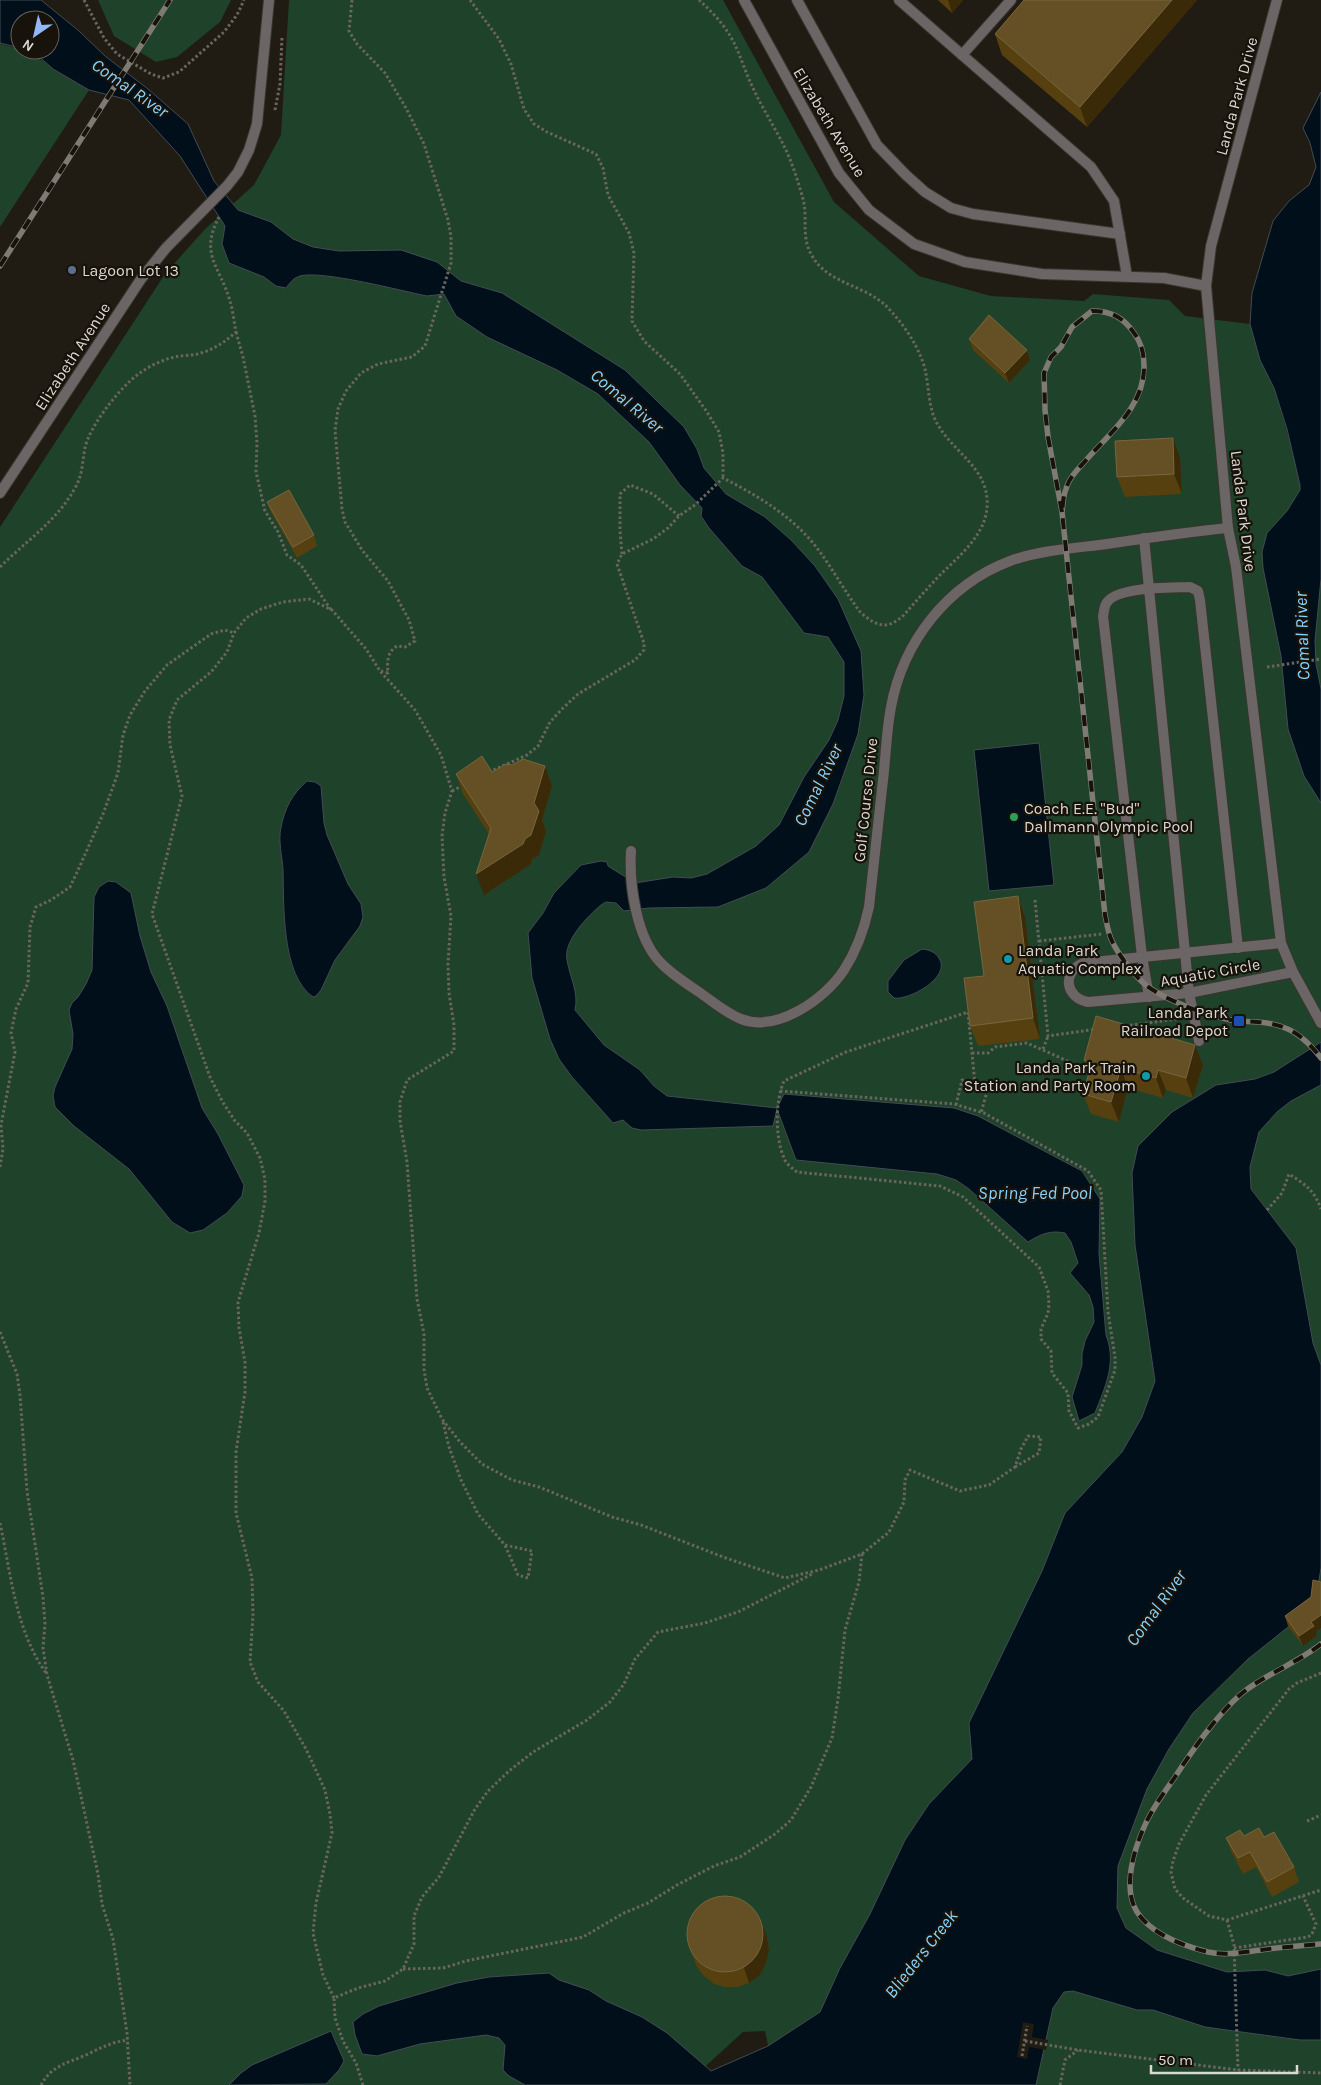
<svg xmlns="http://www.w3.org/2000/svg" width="1321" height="2085" viewBox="0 0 1321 2085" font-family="Karla,sans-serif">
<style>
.green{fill:#1e422a}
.water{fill:#000f1a;stroke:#424c52}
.pier{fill:#201b13}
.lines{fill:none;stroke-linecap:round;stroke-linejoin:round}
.service-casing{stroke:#3a362e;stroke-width:12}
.minor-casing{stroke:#3a362e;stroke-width:12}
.tertiary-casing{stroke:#3a362e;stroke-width:12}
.path{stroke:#6a655e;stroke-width:3;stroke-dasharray:2.5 2.5;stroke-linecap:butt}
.service{stroke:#6b6565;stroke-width:10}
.minor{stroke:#6b6565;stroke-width:10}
.tertiary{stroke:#6b6565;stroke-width:10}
.rail-casing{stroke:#7f7b74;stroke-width:5.5}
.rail{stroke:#17120a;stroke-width:4;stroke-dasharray:11;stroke-linecap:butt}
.wall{fill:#56400f}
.shaded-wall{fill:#3a2a08}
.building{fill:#645024;stroke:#77663f}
.service-dot{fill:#5c6f8a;stroke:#17120a;stroke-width:2}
.leisure-dot{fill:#2e9e5b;stroke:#17120a;stroke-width:2}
.culture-dot{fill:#0f9aa8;stroke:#17120a;stroke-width:2}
.transit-dot{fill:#1a4fb4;stroke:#17120a;stroke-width:2}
.labels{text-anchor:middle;stroke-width:4.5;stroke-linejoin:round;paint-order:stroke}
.street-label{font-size:16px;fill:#dcd9d3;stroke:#17120a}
.poi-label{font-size:16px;fill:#dcd9d3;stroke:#17120a;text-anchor:start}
.water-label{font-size:18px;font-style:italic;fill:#86d2fc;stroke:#17120a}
</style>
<rect width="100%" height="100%" fill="#201b13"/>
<g class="green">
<path d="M 98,0 L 231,0 L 220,22 L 177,57 L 156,62 L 114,36 Z"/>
<path d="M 289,0 L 723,0 L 834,202 L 919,276 L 991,296 L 1084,301 L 1093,294 L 1169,300 L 1185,316 L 1250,324 L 1260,360 L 1274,388 L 1297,465 L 1321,471 L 1321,2085 L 776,2085 L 765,2031 L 743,2032 L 685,2085 L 0,2085 L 0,527 L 165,274 L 205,229 L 254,185 L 281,135 Z"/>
<path d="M 0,44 L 27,51 L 89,90 L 0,227 Z"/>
</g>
<g class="water">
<path d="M 0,0 L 41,0 L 79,31 L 105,56 L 148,89 L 188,124 L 214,181 L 238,210 L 271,222 L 293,239 L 313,247 L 339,251 L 401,250 L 437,262 L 461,281 L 502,293 L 625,370 L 684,427 L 697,449 L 704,468 L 726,494 L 765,517 L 791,540 L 815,566 L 838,599 L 861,651 L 864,695 L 858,734 L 833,804 L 809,852 L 766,888 L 718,907 L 649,908 L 624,911 L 616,903 L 606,902 L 601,905 C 588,916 563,941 567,960 C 570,978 579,992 575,1010 L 604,1045 L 640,1070 L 654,1086 L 667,1096 L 777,1108 L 784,1094 L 954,1108 L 978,1116 L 1082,1171 L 1100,1199 L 1099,1254 L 1106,1335 C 1117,1363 1105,1387 1095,1413 L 1079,1421 L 1072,1397 L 1082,1365 L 1082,1354 L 1085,1341 L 1094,1322 L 1093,1307 L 1089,1295 L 1070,1273 L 1078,1263 L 1071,1242 L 1065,1233 C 1050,1230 1041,1234 1028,1242 L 969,1189 L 956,1180 L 937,1174 L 796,1160 L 777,1109 L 773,1126 L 641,1130 L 632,1128 L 623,1120 L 613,1123 L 572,1077 L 559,1059 L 550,1039 L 532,978 L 528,933 L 543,913 L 554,893 L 581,865 L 601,861 L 607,862 L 608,866 L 635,883 L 673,877 L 691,878 L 707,874 L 756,846 L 779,825 L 804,777 L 829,740 L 838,720 L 844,696 L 844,662 L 828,637 L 804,633 L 762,577 L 742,566 L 709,528 L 701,516 L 702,508 L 680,485 L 649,442 L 598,394 L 557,370 L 487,337 L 456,316 L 444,294 L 427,296 C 402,291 322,270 300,276 C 293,278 290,283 286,288 L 276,286 L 264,277 L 229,263 L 222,244 L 225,226 L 180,156 L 129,100 L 89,90 L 53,69 L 34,52 L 28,50 L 50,50 L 50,20 L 20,20 L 20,48 L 0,43 Z"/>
<path d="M 1321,92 L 1321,579 L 1315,641 L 1316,664 L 1321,689 L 1321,803 L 1304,776 L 1288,729 L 1281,656 L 1263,568 L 1262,552 L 1267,533 L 1287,511 L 1300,490 L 1300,485 L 1287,429 L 1274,388 L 1260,360 L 1250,324 L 1252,293 L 1273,221 L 1289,201 L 1309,185 L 1316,167 L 1310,143 L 1303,128 Z"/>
<path d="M 1039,743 L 1054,885 L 989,891 L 974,750 Z"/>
<path d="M 307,781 L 315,782 L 321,786 L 324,823 L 327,835 L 348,884 L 361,904 L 363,917 L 360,926 L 335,960 L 321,990 L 316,996 L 313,997 C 281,975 284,904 283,869 C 282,856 278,841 281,827 C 285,808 292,794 307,781 Z"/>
<path d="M 108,881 L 116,882 L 131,893 L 140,936 L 151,972 L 167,1006 L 202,1108 L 218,1134 L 244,1185 L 242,1196 L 227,1213 L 203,1230 L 190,1233 L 172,1222 L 129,1169 L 74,1126 L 55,1107 L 53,1096 L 55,1087 L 72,1049 L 73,1034 L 69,1010 L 72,1003 L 78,997 L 86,984 L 92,970 L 94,897 L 99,887 Z"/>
<path d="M 922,949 C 930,950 935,952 939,958 C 952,978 907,1001 894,998 L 888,992 L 888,981 L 904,960 Z"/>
<path d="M 1321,1042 L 1321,1085 L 1291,1101 L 1277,1112 L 1259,1132 L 1250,1167 L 1251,1189 L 1296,1248 L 1313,1343 L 1321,1365 L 1321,1568 L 1315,1604 L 1312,1608 L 1248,1659 L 1193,1713 L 1169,1749 L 1147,1789 L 1118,1866 L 1117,1908 L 1126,1928 L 1157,1950 L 1227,1972 L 1265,1970 L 1288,1976 L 1321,1969 L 1321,2040 L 1300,2040 L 1205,2027 L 1153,2010 L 1137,2010 L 1073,1991 L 1064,1992 L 1053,2008 L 1036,2085 L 525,2085 L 509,2076 L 503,2070 L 505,2045 L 499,2038 L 486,2035 L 420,2044 L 377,2056 L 362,2054 L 355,2035 L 353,2022 L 363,2014 L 379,2006 L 457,1983 L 489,1977 L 549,1973 L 559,1980 L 589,1990 L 606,2001 L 642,2017 L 667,2033 L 711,2071 L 768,2046 L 820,2012 L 840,1968 L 870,1914 L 905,1840 L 929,1804 L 972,1759 L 969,1723 L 1042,1571 L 1065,1513 L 1122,1452 L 1142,1417 L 1155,1381 L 1135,1245 L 1132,1173 L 1138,1146 L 1172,1112 L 1216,1085 L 1255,1079 L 1274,1072 Z"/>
<path d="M 331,2031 L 344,2061 L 339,2070 L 326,2084 L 229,2085 L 241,2073 L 252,2065 Z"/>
</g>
<path class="pier" d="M 1023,2022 L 1034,2024 L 1032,2037 L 1048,2040 L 1046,2050 L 1029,2047 L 1027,2059 L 1017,2057 Z"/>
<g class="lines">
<defs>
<g id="service">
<path d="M 797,0 L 877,145 L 906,175 L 925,192 L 951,208 L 973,214 L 1120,234"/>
<path d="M 899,0 L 1091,167 L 1114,201 L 1127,276"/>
<path d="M 962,55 L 1011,0"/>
<path d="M 1144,538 L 1189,993 L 1199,1041"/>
<path d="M 1149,997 L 1142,956 L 1103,616 C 1104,613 1104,607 1106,604 C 1115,586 1172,588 1190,587 L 1198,591 L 1200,600 L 1238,948"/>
</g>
<g id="minor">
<path d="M 631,851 C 629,884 636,937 660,962 C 671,974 686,983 699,992 C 712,1001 726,1013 741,1019 C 777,1033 825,999 844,970 C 857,950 864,930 869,907 C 874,862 879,817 884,771 C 886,750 887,728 891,707 C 903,642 947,585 1010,561 C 1040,550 1076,548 1107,544 C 1147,538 1187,532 1228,528"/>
<path d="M 1281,943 L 1083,963 C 1061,973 1066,998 1088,1002 L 1189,993 L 1293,972"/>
</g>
<g id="tertiary">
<path d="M 744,0 L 839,173 L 869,210 L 914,244 L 965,262 L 1042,274 L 1164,278 L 1206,286"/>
<path d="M 1277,0 L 1211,246 L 1206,286 L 1228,528 L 1236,567 L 1281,943 L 1293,972 L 1321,1023"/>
<path d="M 0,493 L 141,279 L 166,248 L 227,186 L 238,172 L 249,150 L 257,124 L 269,0"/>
</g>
</defs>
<use href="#service" class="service-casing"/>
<use href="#minor" class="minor-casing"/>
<use href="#tertiary" class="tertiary-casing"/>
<g class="path">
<path d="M 84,0 L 104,38 L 117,54 L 151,74 L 163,78 L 179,72 L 224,32 L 237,15 L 244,0"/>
<path d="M 352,0 L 349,31 L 357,44 L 385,73 L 406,108 L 424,144 L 448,220 L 451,237 L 451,263 L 425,346 L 412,357 L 378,364 L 361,373 L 346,391 L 338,409 L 335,430 L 342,509 L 345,522 L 362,550 L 388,581 L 409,620 L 415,641 L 405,647 L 397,646 C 387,652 387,662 388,673 L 381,671"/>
<path d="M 470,0 L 499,39 L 511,64 L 524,109 L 534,124 L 547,132 L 596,154 L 603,168 L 608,195 L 629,233 L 634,253 L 632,321 L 644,341 L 680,374 L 707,412 L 719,432 L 723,453 L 723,478"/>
<path d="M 275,110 L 280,84 L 282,37"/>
<path d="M 236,332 L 243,357 L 255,416 L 257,443 L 256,472 L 265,511 L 278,532 L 287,555 L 301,565 L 331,610"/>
<path d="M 622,554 L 620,531 L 620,494 L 630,485 L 653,494 L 679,516"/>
<path d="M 0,567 C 26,541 57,521 75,488 C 83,474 82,463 85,448 C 89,428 114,396 129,382 C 142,370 157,361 175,357 C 183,355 193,356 201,353 C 215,349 226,341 236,332 C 234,322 233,311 230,301 C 220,266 199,255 219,217"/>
<path d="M 1267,667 L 1321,659"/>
<path d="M 489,772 L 527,755 L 538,746 L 550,722 L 562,709 L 578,694 L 635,660 L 644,650 L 644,643 L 617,564 L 622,554 L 653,539 L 668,528 L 679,516 L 695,505 L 723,478 C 755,494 790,515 813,543 C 831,565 844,591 861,613 C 878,627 887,630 904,615 C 915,602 927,589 939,576 C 960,555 990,532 987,499 C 985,467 953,451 938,425 C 929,411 929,390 926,374 C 922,350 902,321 884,304 C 861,284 826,283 811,254 C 801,236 808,217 803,199 C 798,181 792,162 784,146 C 774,126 761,106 752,86 C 744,69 739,50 729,34 C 721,21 710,10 699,0"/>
<path d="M 452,791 L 464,785"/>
<path d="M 1035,900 L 1048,1036 L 1097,1029"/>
<path d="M 1039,941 L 1102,934"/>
<path d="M 1125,1026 L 1177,1019"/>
<path d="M 1043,1049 L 1048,1036"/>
<path d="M 972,1053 L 988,1053 L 995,1047 L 1027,1043 L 1090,1071"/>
<path d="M 780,1091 L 954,1104 L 984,1113 L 1088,1171 L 1101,1190 L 1108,1312 L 1115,1357 L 1115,1370 L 1098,1417 L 1089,1424 L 1078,1428 L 1069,1411 L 1068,1393 L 1052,1373 L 1051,1351 L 1041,1339 L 1041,1329 L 1048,1313 L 1049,1304 L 1048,1291 L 1039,1267 L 963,1197 L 940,1186 L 797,1172 C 792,1168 786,1164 784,1158 C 775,1137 775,1102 784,1081 L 846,1052 L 968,1012 L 975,1084"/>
<path d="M 956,1105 L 962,1080 L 988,1088 L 981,1113"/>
<path d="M 0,1167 L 3,1149 L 1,1125 L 15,1052 L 11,1033 L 16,1009 L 28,983 L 30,927 L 36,907 L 51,900 L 70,887 L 79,868 L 103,814 L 118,773 L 123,735 L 130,715 L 145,691 L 167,665 L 211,634 L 225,630 L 234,633"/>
<path d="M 1267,1210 L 1282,1193 L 1289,1174 C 1306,1185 1314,1190 1321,1209"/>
<path d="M 0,1332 L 17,1374 L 20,1395 L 27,1491 L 43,1597 L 45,1624 L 43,1648 L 47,1675 L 73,1760 L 98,1874 L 102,1904 L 113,1939 L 127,2033 L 130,2085"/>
<path d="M 443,1422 L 449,1447 L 461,1480 L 478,1514 L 505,1545 L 532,1551 L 528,1578 L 518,1575 L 505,1545"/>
<path d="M 0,1523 C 11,1574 15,1629 46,1673"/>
<path d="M 1321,1673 L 1297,1683 L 1289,1689 L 1206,1795 L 1179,1844 L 1173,1861 L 1171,1872 L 1175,1889 L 1183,1898 L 1209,1916 L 1227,1920 L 1321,1890"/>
<path d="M 1307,1821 L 1321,1815"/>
<path d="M 1227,1920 L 1234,1945 L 1238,2070"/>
<path d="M 1234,1948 L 1308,1937 L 1312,1934 L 1316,1924 L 1303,1896"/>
<path d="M 403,1969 L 443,1968 L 466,1961 L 583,1937 L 624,1913 L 648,1903 L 677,1885 L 714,1866 L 740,1857 L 775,1834 L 791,1820 L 811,1787 L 832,1738 L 838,1699 L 845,1630 L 859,1582 L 862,1554"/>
<path d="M 334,1998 L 323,1975 L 313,1933 L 316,1903 L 332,1833 L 330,1814 L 325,1790 L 306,1749 L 284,1711 L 258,1682 L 250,1662 L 253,1615 L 252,1578 L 236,1513 L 236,1452 L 245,1392 L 245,1362 L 239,1328 L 238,1302 L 259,1233 L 265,1201 L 265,1179 L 260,1158 L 247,1133 L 235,1121 L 222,1101 L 210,1077 L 152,914 L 182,796 L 170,745 L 169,720 L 177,700 L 211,672 L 227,652 L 234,633 L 246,618 L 261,609 L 283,602 L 309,599 L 332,610 L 366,649 L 380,671 L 415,710 L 441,755 L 452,791 L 445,813 L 442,836 L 444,877 L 451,916 L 448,964 L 449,993 L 454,1025 L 454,1051 L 407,1080 L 400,1102 L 400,1121 L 407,1162 L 417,1299 L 424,1334 L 424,1369 L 427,1388 L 442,1419 L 460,1442 L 482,1464 L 512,1480 L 539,1487 L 612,1517 L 641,1525 L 723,1557 L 785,1578 L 819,1570 L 862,1554 L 889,1532 L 904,1502 L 905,1480 L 910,1470 L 960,1491 L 989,1485 L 1015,1467 L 1021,1449 L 1028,1436 L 1041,1437 L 1039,1453 L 1015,1467"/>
<path d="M 1025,2041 L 1078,2050 L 1238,2070 L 1321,2073"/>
<path d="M 1022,2056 L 1027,2026"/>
<path d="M 41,2085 C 52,2065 68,2063 86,2055 C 100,2048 112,2042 128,2040"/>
<path d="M 363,2085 L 356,2063 L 343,2041 L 335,2018 L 334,1998 L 358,1988 L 385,1981 L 403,1969 L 414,1944 L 414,1916 L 422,1897 L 439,1877 L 475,1809 L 488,1791 L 509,1771 L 533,1752 L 587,1720 L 610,1702 L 624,1684 L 635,1659 L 658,1632 L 705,1623 L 738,1612 L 814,1573"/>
<path d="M 1060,2085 L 1065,2060 L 1078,2050"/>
</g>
<use href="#service" class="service"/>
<use href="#minor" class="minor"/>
<use href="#tertiary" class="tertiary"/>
<defs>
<g id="rail">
<path d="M 0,266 L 170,0"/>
<path d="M 1062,512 L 1048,437 L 1045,410 L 1044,373 L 1051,357 L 1061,347 L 1072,327 L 1092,311 C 1111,311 1123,317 1134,333 C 1141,342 1144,354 1144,365 C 1145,405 1112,431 1088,458 C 1080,467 1069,477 1066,489 C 1063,496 1063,505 1062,512 L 1105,915 C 1107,924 1108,933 1112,941 C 1118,954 1135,977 1147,986 C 1168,1001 1205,1015 1231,1020 C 1240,1022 1249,1021 1258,1022 C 1287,1024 1303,1035 1321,1058"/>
<path d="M 1321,1644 C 1296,1664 1265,1674 1241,1694 C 1215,1717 1192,1751 1173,1780 C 1163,1794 1152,1809 1145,1825 C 1134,1849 1122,1888 1137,1912 C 1152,1935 1184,1946 1208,1952 C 1226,1956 1243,1952 1261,1950 C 1281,1947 1301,1946 1321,1944"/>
</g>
</defs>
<use href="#rail" class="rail-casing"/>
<use href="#rail" class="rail"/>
</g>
<g class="wall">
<path d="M 938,0 L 963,0 L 952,13 Z"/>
<path d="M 1024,0 L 1197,0 L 1087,127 L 1002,55 L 995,34 Z"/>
<path d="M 969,339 L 1027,350 L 1030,360 L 1009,383 L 973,350 Z"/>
<path d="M 1180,458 L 1182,494 L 1125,497 L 1117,477 Z"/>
<path d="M 267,502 L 314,535 L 317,546 L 297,558 L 271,512 Z"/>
<path d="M 512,765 L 545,766 L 552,786 L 542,820 L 546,831 L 539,855 L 532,859 L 531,864 L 484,895 L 489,834 L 463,794 L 456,774 L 492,772 Z"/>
<path d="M 1018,896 L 1025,917 L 1040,1039 L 978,1046 L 970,1026 L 984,976 Z"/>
<path d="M 1084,1060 L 1203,1065 L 1193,1098 L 1166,1090 L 1163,1098 L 1128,1088 L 1119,1122 L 1091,1114 L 1083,1094 L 1089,1073 Z"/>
<path d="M 1321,1582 L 1321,1628 L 1316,1632 L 1317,1636 L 1303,1646 L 1288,1626 L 1285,1616 L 1311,1597 Z"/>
<path d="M 1244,1836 L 1264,1837 L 1294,1867 L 1299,1882 L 1272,1897 L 1256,1867 L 1243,1874 L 1232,1853 L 1226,1838 Z"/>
<path d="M 767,1937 L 769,1950 L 766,1963 L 760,1975 L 749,1983 L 737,1987 L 725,1987 L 714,1984 L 704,1976 L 697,1967 L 687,1940 Z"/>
</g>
<g class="shaded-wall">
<path d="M 948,0 L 963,0 L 952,13 Z"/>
<path d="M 1172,0 L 1197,0 L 1087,127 L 1080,107 Z"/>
<path d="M 1027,350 L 1030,360 L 1009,383 L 1005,373 Z"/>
<path d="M 1173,438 L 1180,458 L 1182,494 L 1174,474 Z"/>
<path d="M 545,766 L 552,786 L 542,820 L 546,831 L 539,855 L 532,859 L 531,864 L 484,895 L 476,874 L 534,803 Z"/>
<path d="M 1018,896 L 1025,917 L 1040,1039 L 1033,1018 Z"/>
<path d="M 1195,1045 L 1203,1065 L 1193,1098 L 1186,1078 Z"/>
<path d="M 1121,1068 L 1128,1088 L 1119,1122 L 1111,1102 Z"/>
<path d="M 1158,1070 L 1166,1090 L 1163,1098 L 1156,1078 Z"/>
<path d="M 1321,1615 L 1321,1628 L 1316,1632 L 1317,1636 L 1303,1646 L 1299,1636 L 1311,1622 Z"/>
<path d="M 761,1922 L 767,1937 L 769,1950 L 766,1963 L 760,1975 L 749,1983 L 744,1968 Z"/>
</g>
<g class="building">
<path d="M 1024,0 L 1172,0 L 1080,107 L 995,34 Z"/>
<path d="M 989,315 L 1027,350 L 1005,373 L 969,339 Z"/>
<path d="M 1173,438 L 1174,474 L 1117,477 L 1115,441 Z"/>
<path d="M 289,490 L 314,535 L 293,547 L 267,502 Z"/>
<path d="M 482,756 L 492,772 L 506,764 L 512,765 L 523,759 L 545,766 L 534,803 L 539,811 L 531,835 L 525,839 L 523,844 L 476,874 L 491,828 L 456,774 Z"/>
<path d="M 1018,896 L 1033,1018 L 970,1026 L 964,978 L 984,976 L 974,902 Z"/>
<path d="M 1096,1016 L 1195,1045 L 1186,1078 L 1158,1070 L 1156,1078 L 1121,1068 L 1111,1102 L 1083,1094 L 1092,1062 L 1084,1060 Z"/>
<path d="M 1313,1580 L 1321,1582 L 1321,1615 L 1311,1622 L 1314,1626 L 1299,1636 L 1285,1616 L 1311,1597 Z"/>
<path d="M 1259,1828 L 1264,1837 L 1274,1832 L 1294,1867 L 1267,1882 L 1250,1852 L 1238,1858 L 1226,1838 L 1240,1830 L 1244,1836 Z"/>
<circle cx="725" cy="1934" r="38"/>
</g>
<circle class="service-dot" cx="72" cy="270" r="5"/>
<circle class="leisure-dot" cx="1014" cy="817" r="5"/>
<g class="culture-dot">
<circle cx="1008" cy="959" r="5"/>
<circle cx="1146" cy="1076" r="5"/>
</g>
<rect class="transit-dot" x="1233" y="1015" width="12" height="12" rx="2.5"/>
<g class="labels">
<g class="street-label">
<text transform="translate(1236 96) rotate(-75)" y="6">Landa Park Drive</text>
<text transform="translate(830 122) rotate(59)" y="6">Elizabeth Avenue</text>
<text transform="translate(72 356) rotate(-57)" y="6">Elizabeth Avenue</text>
<text transform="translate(1244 511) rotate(83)" y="6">Landa Park Drive</text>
<text transform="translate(865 800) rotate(-84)" y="6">Golf Course Drive</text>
<text transform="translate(1210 972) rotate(-10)" y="6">Aquatic Circle</text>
</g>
<g class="poi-label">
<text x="82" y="276">Lagoon Lot 13</text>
<text x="1024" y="814">Coach E.E. "Bud"<tspan x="1024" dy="18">Dallmann Olympic Pool</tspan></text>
<text x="1018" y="956">Landa Park<tspan x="1018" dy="18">Aquatic Complex</tspan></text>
<text x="1228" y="1018" text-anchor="end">Landa Park<tspan x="1228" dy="18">Railroad Depot</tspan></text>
<text x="1136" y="1073" text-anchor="end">Landa Park Train<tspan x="1136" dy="18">Station and Party Room</tspan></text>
</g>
<g class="water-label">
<text transform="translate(130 88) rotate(35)" y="6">Comal River</text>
<text transform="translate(627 401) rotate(40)" y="6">Comal River</text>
<text transform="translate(1302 636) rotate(-92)" y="6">Comal River</text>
<text transform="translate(818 785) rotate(-64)" y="6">Comal River</text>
<text x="1035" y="1199">Spring Fed Pool</text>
<text transform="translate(1156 1608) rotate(-54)" y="6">Comal River</text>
<text transform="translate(921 1954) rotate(-52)" y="6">Blieders Creek</text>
</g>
</g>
<g transform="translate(35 35) rotate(214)"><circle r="24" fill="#17120a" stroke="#66625a"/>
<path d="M0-4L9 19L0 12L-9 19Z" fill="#92b7fd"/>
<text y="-8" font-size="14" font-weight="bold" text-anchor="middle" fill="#dcd9d3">N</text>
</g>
<path d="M1151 2065v8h146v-8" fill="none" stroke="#dcd9d3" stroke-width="2.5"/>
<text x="1158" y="2065" font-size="15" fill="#dcd9d3" stroke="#17120a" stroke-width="4" paint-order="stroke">50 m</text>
</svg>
